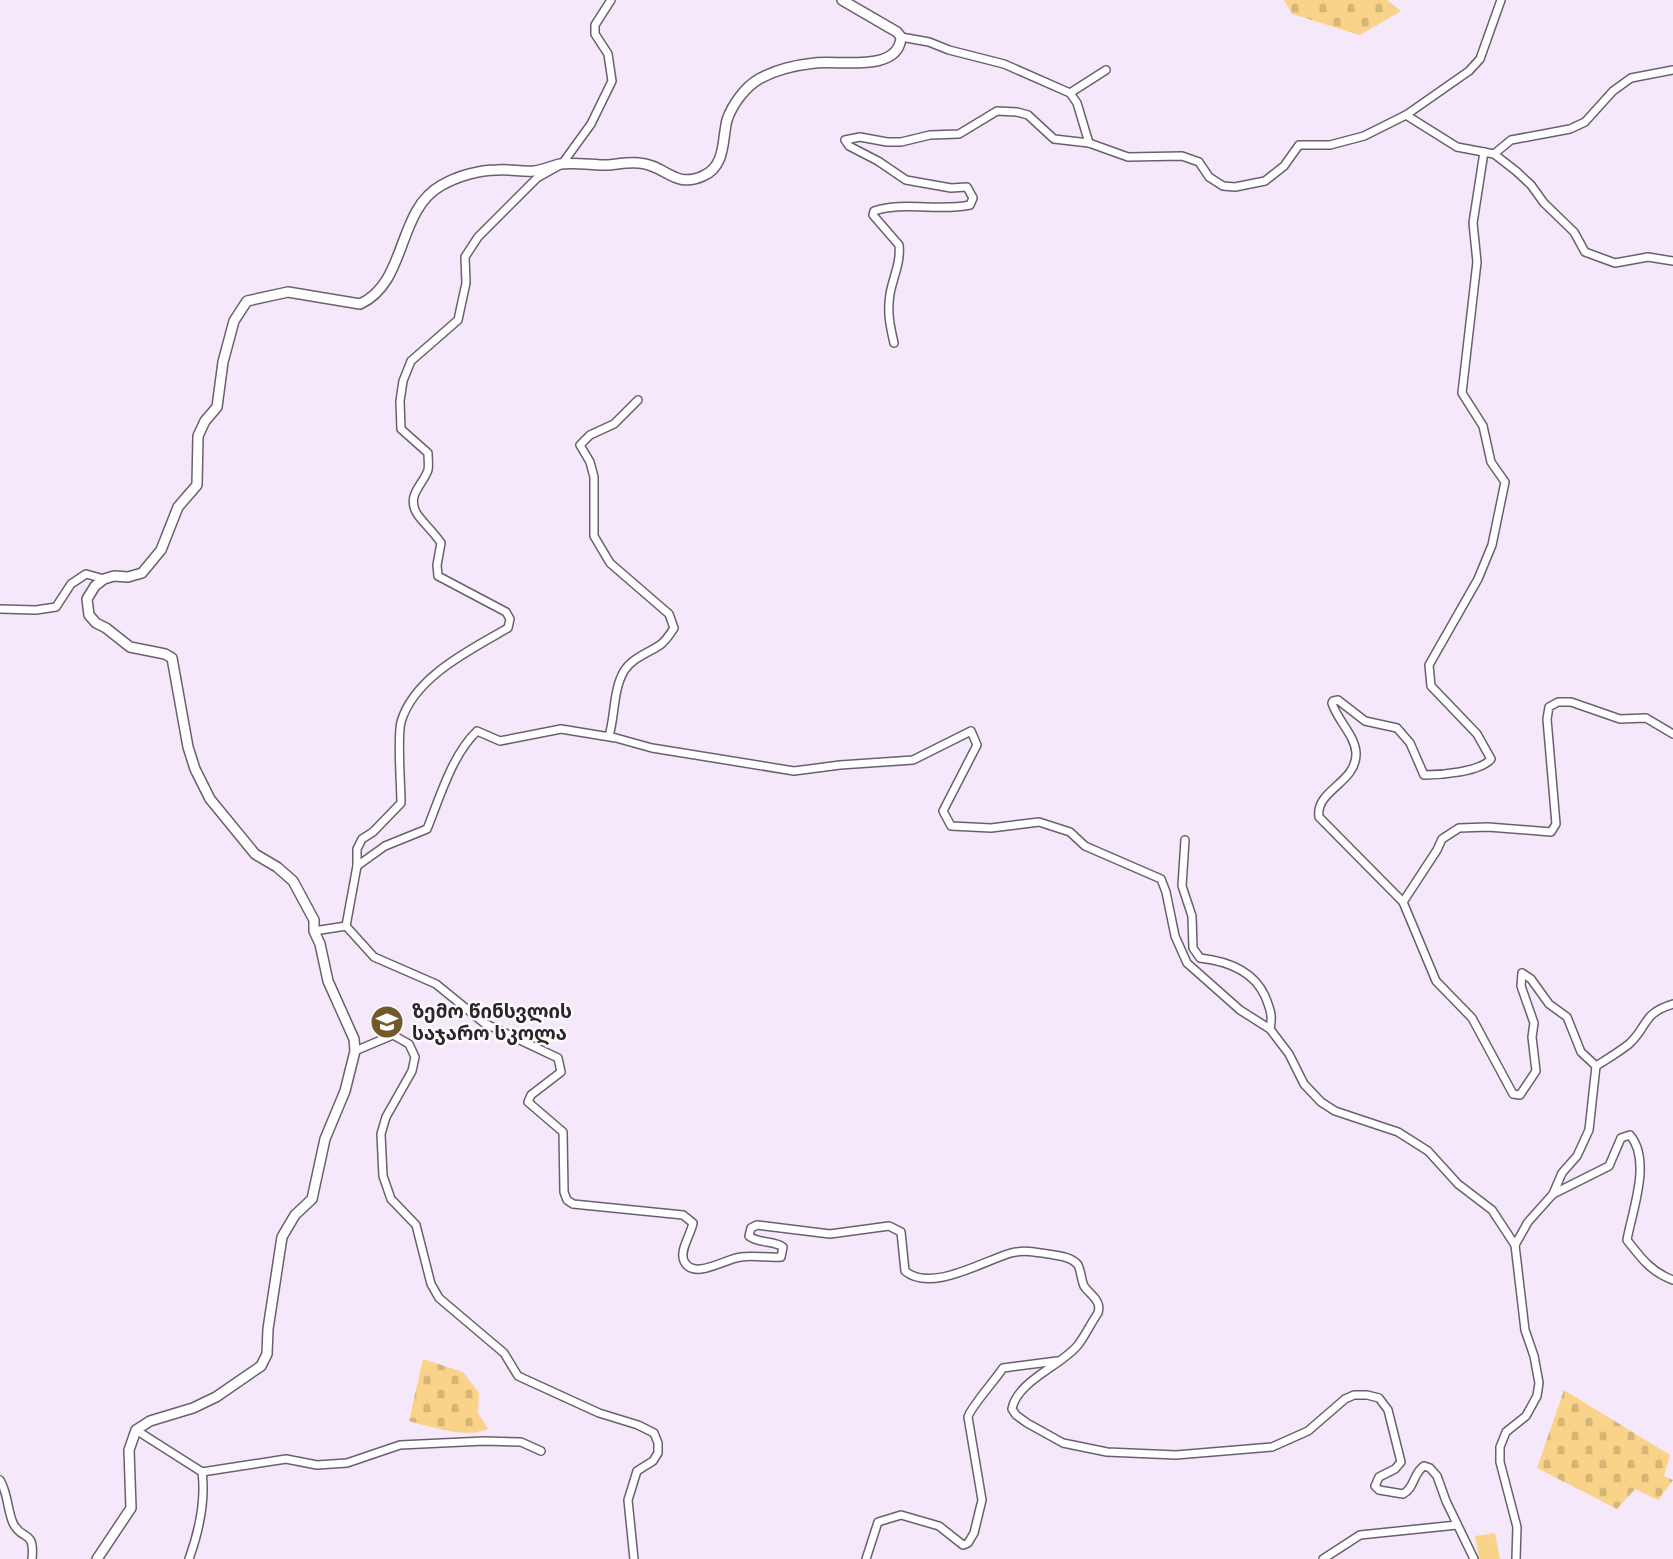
<svg xmlns="http://www.w3.org/2000/svg" width="1673" height="1559" viewBox="0 0 1673 1559" font-family="'Noto Sans','Noto Sans Georgian',sans-serif">
<style>
.green{fill:#fad38a}
.cemetery{fill:url(#cemetery-stones)}
.lines{fill:none;stroke-linecap:round;stroke-linejoin:round}
.minor-casing{stroke:#6b5f6f;stroke-width:10}
.tertiary-casing{stroke:#6b5f6f;stroke-width:12}
.minor{stroke:#fff;stroke-width:7}
.tertiary{stroke:#fff;stroke-width:9}
.labels{text-anchor:middle;stroke-width:5;stroke-linejoin:round;paint-order:stroke}
.poi-label{font-size:19px;font-weight:bold;fill:#2a242b;stroke:#fdfafd;text-anchor:start}
</style>
<defs>
<pattern id="cemetery-stones" width="16" height="16" patternUnits="userSpaceOnUse" patternTransform="scale(1.75)"><rect width="16" height="16" fill="#fad38a"/><path d="M2 7V4a2 2 0 0 1 4 0v3zM10 15v-3a2 2 0 0 1 4 0v3z" fill="#d6b577"/></pattern>
</defs>
<rect width="100%" height="100%" fill="#f6e8fb"/>
<path class="green" d="M 1495,1533 L 1500,1559 L 1479,1559 L 1475,1536 Z"/>
<g class="cemetery">
<path d="M 1284,0 L 1387,0 L 1401,11 L 1360,35 L 1292,14 Z"/>
<path d="M 423,1359 L 463,1372 L 479,1393 L 478,1413 L 488,1429 C 466,1439 432,1427 409,1421 Z"/>
<path d="M 1564,1390 L 1670,1455 L 1664,1476 L 1673,1480 L 1658,1500 L 1635,1489 L 1617,1509 L 1537,1468 Z"/>
</g>
<g class="lines">
<defs>
<g id="minor">
<path d="M 901,37 L 929,42 L 949,50 L 1004,64 L 1070,93 L 1077,103 L 1089,143"/>
<path d="M 1070,93 L 1106,70"/>
<path d="M 1406,115 L 1457,147 L 1494,154 L 1516,171 L 1531,185 L 1544,203 L 1574,232 L 1585,252 L 1615,263 L 1648,257 L 1673,261"/>
<path d="M 1494,154 L 1511,140 L 1570,129 L 1585,122 L 1613,91 L 1631,78 L 1673,70"/>
<path d="M 894,343 C 890,326 887,312 890,294 C 893,277 901,263 899,245 L 873,215 L 874,211 C 904,201 939,212 970,205 L 973,198 L 967,187 L 951,188 L 906,180 L 878,161 L 849,146 L 845,140 L 860,137 L 887,142 L 901,142 L 930,135 L 959,134 L 997,111 L 1017,112 L 1028,115 L 1054,139 L 1089,143 L 1128,157 L 1182,156 L 1199,162 L 1209,177 L 1223,186 L 1235,187 L 1265,181 L 1284,166 L 1299,145 L 1330,145 L 1364,136 L 1406,115 L 1469,71 L 1480,59 L 1501,0"/>
<path d="M 0,609 L 36,610 L 56,607 L 71,584 L 86,574 L 104,579"/>
<path d="M 609,736 C 615,716 613,690 624,671 C 632,658 648,653 660,645 C 666,641 670,634 674,628 L 669,614 L 610,563 L 594,536 L 594,477 L 590,462 L 580,445 L 590,435 L 614,424 L 638,400"/>
<path d="M 1185,840 L 1182,886 L 1192,916 L 1193,948 L 1200,958 C 1227,961 1253,970 1265,996 C 1270,1009 1273,1015 1270,1029"/>
<path d="M 357,866 L 357,849 L 362,839 L 373,832 L 401,803 C 401,784 397,738 401,722 C 414,677 470,650 508,628 L 510,619 L 506,612 L 438,576 L 437,565 L 441,543 C 434,532 420,520 416,512 C 407,494 423,485 428,470 C 429,466 428,458 428,453 L 401,429 L 400,401 L 403,381 L 411,361 L 458,320 L 466,283 L 465,257 L 478,237 L 537,178 L 562,164 L 591,124 L 612,81 L 608,54 L 595,34 L 595,25 L 611,0"/>
<path d="M 1403,902 L 1319,817 C 1315,790 1357,783 1356,753 C 1355,735 1337,720 1332,703 L 1333,701 L 1338,700 L 1365,721 L 1397,728 L 1410,743 L 1424,775 C 1441,775 1480,772 1491,759 L 1477,734 L 1431,686 L 1429,665 L 1478,579 L 1492,545 L 1505,482 L 1491,462 L 1483,426 L 1462,393 L 1477,262 L 1473,223 L 1484,152"/>
<path d="M 346,926 L 357,866 L 385,846 L 427,829 C 440,797 452,755 477,731 L 500,741 L 561,729 L 616,738 L 652,748 L 794,771 L 840,765 L 913,760 L 971,731 L 977,745 L 943,811 L 951,826 L 991,828 L 1039,822 L 1070,832 L 1085,846 L 1161,879 L 1166,892 L 1175,936 L 1187,963 L 1240,1010 L 1270,1029 L 1289,1054 L 1304,1084 L 1321,1102 L 1335,1111 L 1398,1132 L 1428,1151 L 1458,1184 L 1492,1210 L 1515,1245"/>
<path d="M 314,931 L 346,926 L 374,957 L 436,984 L 484,1023 L 558,1058 L 561,1072 L 531,1095 L 528,1102 L 563,1132 L 564,1192 L 567,1200 L 573,1204 L 683,1215 L 693,1223 C 691,1234 679,1251 684,1261 C 693,1281 727,1258 741,1257 C 754,1255 767,1258 781,1257 L 783,1247 C 773,1240 759,1244 749,1236 L 751,1228 L 757,1225 L 830,1234 L 889,1226 L 901,1232 L 905,1271 C 931,1293 983,1261 1011,1253 C 1026,1249 1040,1253 1054,1255 C 1062,1256 1073,1258 1078,1265 C 1081,1271 1081,1279 1084,1286 C 1090,1295 1102,1300 1098,1313 C 1091,1323 1085,1336 1078,1345 C 1061,1366 1017,1381 1012,1409 L 1016,1415 L 1027,1423 L 1063,1443 L 1107,1452 L 1176,1455 L 1272,1447 L 1308,1431 L 1345,1399 L 1354,1395 L 1367,1395 L 1379,1398 L 1388,1410 L 1401,1462 L 1395,1469 L 1379,1477 L 1375,1486 L 1379,1490 L 1403,1494 C 1415,1488 1413,1473 1424,1466 L 1430,1468 L 1437,1476 L 1446,1501 L 1474,1559"/>
<path d="M 355,1051 L 393,1035 L 409,1044 L 415,1057 L 412,1071 L 386,1117 L 381,1134 L 383,1176 L 391,1199 L 416,1225 L 431,1284 L 439,1298 L 504,1353 L 518,1376 L 599,1413 L 638,1425 L 654,1433 L 658,1443 L 658,1453 L 653,1461 L 637,1471 L 628,1500 L 634,1559"/>
<path d="M 1596,1066 C 1607,1059 1619,1052 1629,1044 C 1648,1027 1642,1013 1673,1004"/>
<path d="M 1553,1194 L 1562,1173 L 1577,1156 L 1589,1130 L 1596,1066 L 1581,1052 L 1567,1017 L 1549,1004 L 1531,979 L 1522,973 L 1521,986 L 1534,1023 L 1532,1037 L 1536,1071 L 1520,1095 L 1513,1094 L 1472,1018 L 1436,981 L 1403,902 L 1437,850 L 1442,839 L 1459,828 L 1488,827 L 1551,832 L 1556,824 L 1547,719 L 1549,707 L 1558,702 L 1571,702 L 1620,719 L 1646,718 L 1673,734"/>
<path d="M 136,1430 L 202,1472 C 206,1502 199,1531 189,1559"/>
<path d="M 202,1472 L 286,1459 L 317,1465 L 347,1463 L 400,1445 L 484,1441 L 521,1442 L 541,1451"/>
<path d="M 0,1480 C 8,1493 7,1509 13,1523 C 22,1542 35,1528 32,1559"/>
<path d="M 866,1559 L 878,1522 L 901,1515 L 939,1526 L 963,1545 L 968,1543 L 974,1533 L 982,1500 L 968,1417 C 970,1408 996,1379 1003,1368 L 1057,1361"/>
<path d="M 1323,1559 L 1360,1535 L 1457,1525"/>
<path d="M 1516,1559 L 1517,1527 L 1500,1462 L 1500,1447 L 1506,1432 L 1526,1416 L 1537,1396 L 1539,1383 L 1534,1356 L 1525,1330 L 1515,1245 L 1528,1222 L 1553,1194 L 1609,1166 L 1621,1138 L 1630,1135 C 1652,1161 1632,1211 1627,1240 C 1641,1258 1651,1272 1673,1280"/>
</g>
<path id="tertiary" d="M 97,1559 L 131,1508 L 129,1450 L 136,1430 L 150,1421 L 193,1408 L 216,1397 L 261,1366 L 267,1354 L 268,1329 L 282,1237 L 295,1215 L 312,1199 L 325,1139 L 345,1091 L 355,1051 L 354,1039 L 328,981 L 320,944 L 314,931 L 314,920 L 293,881 L 277,867 L 255,854 L 210,799 L 195,769 L 188,747 L 172,658 L 165,654 L 130,647 L 106,628 L 96,623 L 89,615 L 87,599 L 95,586 L 104,579 L 114,576 L 128,577 L 142,573 L 161,550 L 178,507 L 197,485 L 198,436 L 205,421 L 217,407 L 223,362 L 234,321 L 247,301 L 288,292 L 360,304 C 408,282 396,210 442,185 C 458,176 479,170 497,170 C 510,169 522,172 534,171 C 543,170 551,166 560,164 C 575,162 592,165 608,165 C 618,164 629,162 639,163 C 666,165 674,189 703,176 C 726,166 722,140 727,120 C 732,105 745,87 759,79 C 775,70 796,65 815,63 C 840,60 899,73 901,37 L 897,32 L 842,0"/>
</defs>
<use href="#minor" class="minor-casing"/>
<use href="#tertiary" class="tertiary-casing"/>
<use href="#minor" class="minor"/>
<use href="#tertiary" class="tertiary"/>
</g>
<defs>
<symbol id="school-disc" viewBox="-11 -11 22 22"><circle r="9.5" fill="#715929" stroke="#fdfafd"/><path d="M0-5L7-2L0 1L-7-2ZM-4 1L0 2.5L4 1V4Q0 6-4 4Z" fill="#fff"/></symbol>
</defs>
<g fill-rule="evenodd">
<use href="#school-disc" x="368" y="1003" width="38" height="38"/>
</g>
<g class="labels">
<g class="poi-label">
<text x="412" y="1018">ზემო წინსვლის<tspan x="412" dy="22">საჯარო სკოლა</tspan></text>
</g>
</g>
</svg>
